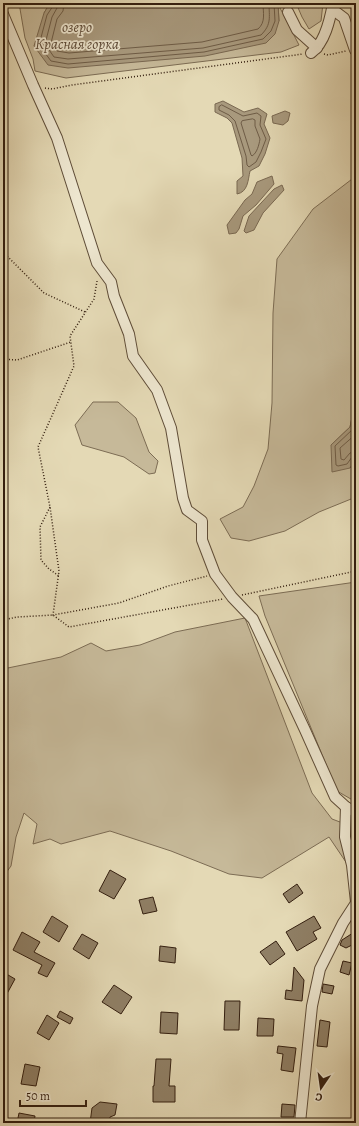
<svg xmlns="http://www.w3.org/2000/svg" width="359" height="1126" viewBox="0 0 359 1126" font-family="Alegreya,serif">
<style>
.green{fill:#c6b999;stroke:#7c6c54}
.water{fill:#a8997d;stroke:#796851}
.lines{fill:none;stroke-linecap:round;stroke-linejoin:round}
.shore{stroke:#6e5c46;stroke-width:1}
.building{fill:#8f7f65;stroke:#331e0f}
.minor-casing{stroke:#5f4d38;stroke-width:12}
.path{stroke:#331e0f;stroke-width:1.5;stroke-dasharray:1 2;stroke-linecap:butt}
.minor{stroke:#ede6cf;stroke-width:10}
.labels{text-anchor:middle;stroke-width:3.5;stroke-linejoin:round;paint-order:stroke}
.water-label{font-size:15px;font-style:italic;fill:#5c4936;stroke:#ede6cf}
</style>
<rect width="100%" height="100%" fill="#e4d9b5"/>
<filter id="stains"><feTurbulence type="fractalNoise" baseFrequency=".005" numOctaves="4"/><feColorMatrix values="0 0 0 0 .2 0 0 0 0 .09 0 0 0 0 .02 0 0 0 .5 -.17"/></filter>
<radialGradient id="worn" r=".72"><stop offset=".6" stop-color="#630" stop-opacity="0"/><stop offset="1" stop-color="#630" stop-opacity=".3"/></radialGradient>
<g class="green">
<path d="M 19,3 L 50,3 L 44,13 L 279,21 L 278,4 L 299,45 L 281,52 L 66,78 L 35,71 L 33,59 L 25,38 Z"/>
<path d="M 296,3 L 323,3 L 321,21 L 309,29 L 302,17 Z"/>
<path d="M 356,176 L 356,398 L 350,427 L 331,445 L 350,468 L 356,458 L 356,497 L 319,512 L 285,531 L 249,541 L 231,538 L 220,519 L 243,507 L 254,486 L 268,449 L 272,403 L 273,313 L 277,259 L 313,209 Z"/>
<path d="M 93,402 L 118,402 L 136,418 L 149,452 L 158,461 L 155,473 L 149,474 L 124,457 L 82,445 L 75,425 Z"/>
<path d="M 356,582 L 356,802 L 337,791 L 265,616 L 259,596 Z"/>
<path d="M 245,618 L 312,793 L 332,819 L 356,828 L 356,877 L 329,837 L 262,878 L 229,874 L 171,851 L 110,831 L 61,844 L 50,839 L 33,844 L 37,824 L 24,813 L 16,837 L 11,866 L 3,877 L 3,669 L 61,657 L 91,643 L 106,651 L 140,645 L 175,632 Z"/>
</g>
<g class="water">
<path d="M 50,3 L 280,3 L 278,4 L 279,21 L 275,34 L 266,43 L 205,56 L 68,68 L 48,65 L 34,46 L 44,13 Z"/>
<path d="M 223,101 L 244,112 L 258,108 L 267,114 L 264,124 L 270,138 L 265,154 L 259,166 L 250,171 C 248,180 248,192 237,194 L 237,181 L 243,176 L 242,158 L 232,123 L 227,118 L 215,112 L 215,104 Z"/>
<path d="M 285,111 L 290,113 L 288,121 L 283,125 L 273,123 L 272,116 Z"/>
<path d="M 272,176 L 274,184 L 256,205 L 243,216 L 239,229 L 236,233 L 229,234 L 227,225 L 245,200 L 252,194 L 257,182 Z"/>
<path d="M 282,185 L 284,190 L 263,213 L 254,230 L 246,233 L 244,231 L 249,216 L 274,189 Z"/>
<path d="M 356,398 L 356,458 L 350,468 L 332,472 L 331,445 L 350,427 Z"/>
</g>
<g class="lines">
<g class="shore">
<path d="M 53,3 L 53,6 L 47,15 L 39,45 L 51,61 L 68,64 L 204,52 L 263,39 L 271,31 L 275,21 L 274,3"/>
<path d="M 58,3 L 57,8 L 52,17 L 45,44 L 54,57 L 68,59 L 203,48 L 261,35 C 272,24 269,17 269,3"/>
<path d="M 64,3 L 63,11 L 57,19 L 51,43 L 57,51 L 69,53 L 202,42 L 258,29 C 266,22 263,13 263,3"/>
<path d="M 222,105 L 243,116 L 257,113 L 261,116 L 260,125 L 266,139 L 261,152 L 256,162 L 249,167 L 247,165 L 246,156 L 235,121 L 229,115 L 219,110 L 219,107 Z"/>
<path d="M 253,119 L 255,120 L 255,126 L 260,139 C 259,145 257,153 252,156 L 251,155 L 241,123 L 242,121 Z"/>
<path d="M 356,418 L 353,429 L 335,446 L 336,465 L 338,466 L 347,464 L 352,457 L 356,456"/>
<path d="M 356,434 L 340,448 L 341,459 L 344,460 L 350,453 L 356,451"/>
</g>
</g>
<g class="building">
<path d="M 110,870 L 126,879 L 114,899 L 99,891 Z"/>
<path d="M 297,884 L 303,893 L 289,903 L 283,894 Z"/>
<path d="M 153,897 L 157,911 L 143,914 L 139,900 Z"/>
<path d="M 52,916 L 68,926 L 59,942 L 43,932 Z"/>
<path d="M 314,916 L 321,928 L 313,932 L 317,939 L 297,951 L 286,932 Z"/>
<path d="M 356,931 L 356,943 L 346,948 L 340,945 L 342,940 Z"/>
<path d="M 22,932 L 40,942 L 34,952 L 55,963 L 47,977 L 38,973 L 42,965 L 13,950 Z"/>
<path d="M 82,934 L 98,943 L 89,959 L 73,949 Z"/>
<path d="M 276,941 L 285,954 L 270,965 L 260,952 Z"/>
<path d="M 160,946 L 176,948 L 175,963 L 159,961 Z"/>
<path d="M 343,961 L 352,963 L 349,975 L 340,972 Z"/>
<path d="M 294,967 L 304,980 L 302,1001 L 285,999 L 286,990 L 292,991 Z"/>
<path d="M 3,972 L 15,979 L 3,1001 Z"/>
<path d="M 323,984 L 334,986 L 332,994 L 322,992 Z"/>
<path d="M 114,985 L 132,997 L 121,1014 L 102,1002 Z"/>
<path d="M 225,1001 L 240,1001 L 239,1030 L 224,1030 Z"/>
<path d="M 60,1011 L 73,1018 L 70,1024 L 57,1017 Z"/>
<path d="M 161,1012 L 178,1013 L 177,1034 L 160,1033 Z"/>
<path d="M 47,1015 L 59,1023 L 49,1040 L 37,1033 Z"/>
<path d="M 258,1018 L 274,1019 L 273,1036 L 257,1036 Z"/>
<path d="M 320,1020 L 330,1022 L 327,1047 L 317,1046 Z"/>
<path d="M 278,1046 L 296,1048 L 293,1072 L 281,1070 L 283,1054 L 277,1053 Z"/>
<path d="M 156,1059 L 171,1059 L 169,1086 L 175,1086 L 175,1102 L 153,1102 L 153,1086 L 154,1086 Z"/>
<path d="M 25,1064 L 40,1067 L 36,1086 L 21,1084 Z"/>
<path d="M 100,1102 L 117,1104 L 115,1115 L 110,1117 L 109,1123 L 90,1123 L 92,1108 Z"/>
<path d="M 282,1104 L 295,1105 L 294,1117 L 281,1117 Z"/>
<path d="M 19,1113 L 35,1116 L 34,1123 L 17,1123 Z"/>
</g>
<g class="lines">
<defs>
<g id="minor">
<path d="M 332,9 L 344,18 L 355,50"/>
<path d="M 288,12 L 297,30 L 317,48"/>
<path d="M 3,14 L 33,85 L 57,138 L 97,263 L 111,282 L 114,296 L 129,334 L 133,356 L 157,390 L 171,428 L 183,498 L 187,510 L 202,521 L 202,540 L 215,574 L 232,597 L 253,619 L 305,730 L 335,797 L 346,807 L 356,812"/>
<path d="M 311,53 C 325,43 330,20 333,3"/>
<path d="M 346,807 L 345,837 L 352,865 L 356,902"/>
<path d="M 300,1123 L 312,1006 L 320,969 L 343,923 L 356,903"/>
</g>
</defs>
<use href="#minor" class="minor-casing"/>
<g class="path">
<path d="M 324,54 L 328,55 L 346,51"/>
<path d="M 45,88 L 52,89 L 72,85 L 303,54"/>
<path d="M 3,252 L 44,293 L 85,312"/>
<path d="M 97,281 L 94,299 L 70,336 L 74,366 L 38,447 L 50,507 L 59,571 L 53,615 L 119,603 L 168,586 L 207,576"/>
<path d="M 3,359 L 17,360 L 71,342"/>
<path d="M 50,507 L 40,527 L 41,560 L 49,569 L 59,576"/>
<path d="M 242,595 L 356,571"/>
<path d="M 3,620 L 17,617 L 53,615 L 69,627 L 223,599"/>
</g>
<use href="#minor" class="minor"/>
</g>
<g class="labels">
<g class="water-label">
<text x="77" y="32">озеро<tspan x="77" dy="17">Красная горка</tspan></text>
</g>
</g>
<rect width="359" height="1126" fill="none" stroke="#e4d9b5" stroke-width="16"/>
<rect x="4" y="4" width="351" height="1118" fill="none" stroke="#331e0f" stroke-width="2"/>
<rect x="8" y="8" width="343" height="1110" fill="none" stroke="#331e0f"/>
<g transform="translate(321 1088) rotate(193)" stroke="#ede6cf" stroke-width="3" paint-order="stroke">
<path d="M0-3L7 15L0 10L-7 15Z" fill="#331e0f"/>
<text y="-6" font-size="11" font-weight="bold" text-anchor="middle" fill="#331e0f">С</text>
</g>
<path d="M20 1100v6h66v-6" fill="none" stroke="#331e0f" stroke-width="2"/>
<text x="26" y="1100" font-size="12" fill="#331e0f" stroke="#ede6cf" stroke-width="3" paint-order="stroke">50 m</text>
<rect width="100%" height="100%" filter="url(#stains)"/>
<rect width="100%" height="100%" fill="url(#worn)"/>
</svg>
